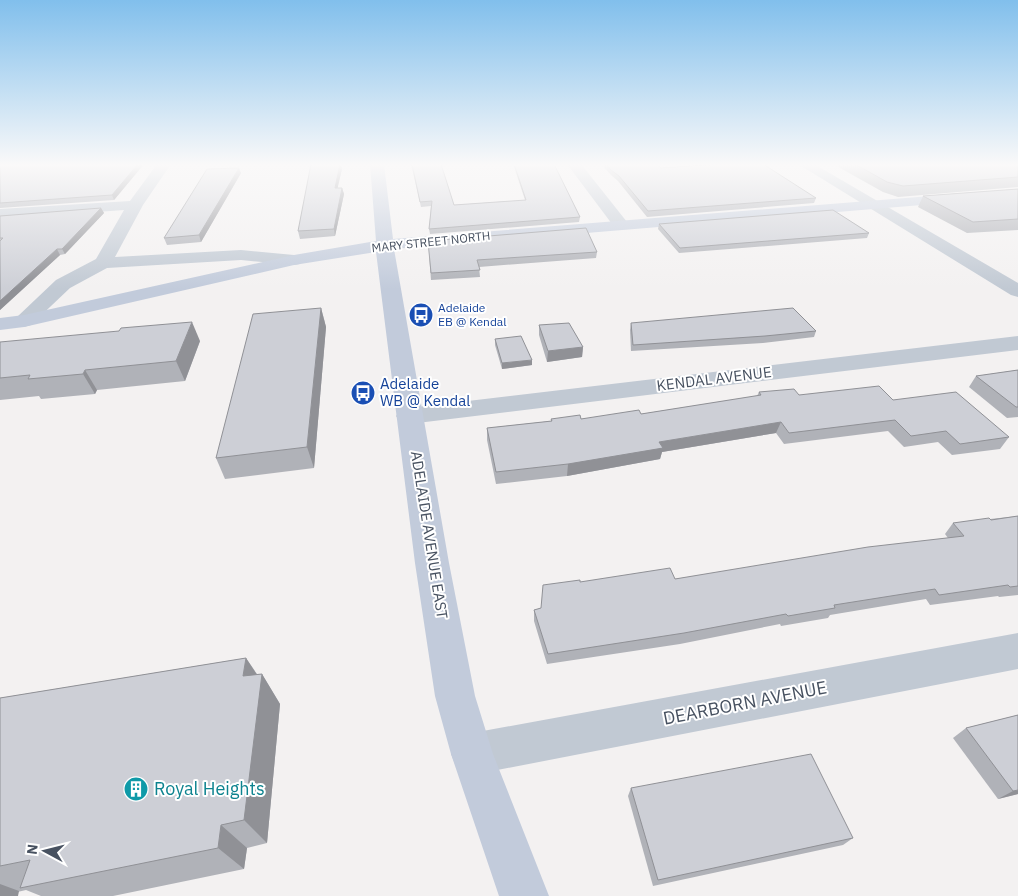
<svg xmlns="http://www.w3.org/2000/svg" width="1018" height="896" viewBox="0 0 1018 896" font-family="'IBM Plex Sans',sans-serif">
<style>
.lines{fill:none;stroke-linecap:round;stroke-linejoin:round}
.street{fill:#c1c9d3;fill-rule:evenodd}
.secondary{fill:#c2cbdb;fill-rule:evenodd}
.wall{fill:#b0b2b8}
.shaded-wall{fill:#909196}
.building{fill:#cdcfd6;stroke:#909196}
.labels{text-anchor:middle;stroke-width:4;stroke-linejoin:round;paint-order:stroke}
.far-street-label{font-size:12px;fill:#475160;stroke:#fff}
.far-transit-label{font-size:12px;fill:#164399;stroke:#fff;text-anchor:start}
.street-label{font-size:15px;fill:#475160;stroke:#fff}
.transit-label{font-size:15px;fill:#164399;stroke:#fff;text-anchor:start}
.near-street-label{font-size:18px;fill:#475160;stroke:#fff}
.near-culture-label{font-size:18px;fill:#0d838f;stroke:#fff;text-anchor:start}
</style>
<rect width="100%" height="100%" fill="#f3f1f1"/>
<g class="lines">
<g class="street">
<path d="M 157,164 L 171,164 L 143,205 L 115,257 L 241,250 L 294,255 L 300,256 L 303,260 L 300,264 L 294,265 L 241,260 L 107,268 L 70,288 L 31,325 L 24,327 L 17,325 L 13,321 L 17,317 L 56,280 L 96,259 L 124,210 L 0,219 L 0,209 L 130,201 Z"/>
<path d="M 567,164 L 581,164 L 627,222 L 629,225 L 627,228 L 615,228 Z"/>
<path d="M 798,164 L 814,164 L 1018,283 L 1018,297 L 1011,295 Z"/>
<path d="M 1018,336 L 1018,350 L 409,424 L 400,422 L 396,416 L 400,410 L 409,408 Z"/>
<path d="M 1018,633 L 1018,669 L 472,775 L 457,769 L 451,754 L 457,739 L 472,733 Z"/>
</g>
<path class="secondary" d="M 370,164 L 384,164 L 393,239 L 1018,189 L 1018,197 L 394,249 L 449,563 L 475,696 L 493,754 L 549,896 L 499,896 L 451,754 L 435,696 L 415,563 L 376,252 L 294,265 L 24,327 L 0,330 L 0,318 L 24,315 L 294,255 L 376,241 Z"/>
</g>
<g class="wall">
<path d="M 0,164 L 144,164 L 114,200 L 0,208 Z"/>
<path d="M 411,164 L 441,164 L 454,205 L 525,200 L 513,164 L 554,164 L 580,217 L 579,222 L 430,234 L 429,229 L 431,206 L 421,207 Z"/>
<path d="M 601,164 L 657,164 L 661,168 L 816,198 L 814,203 L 647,217 L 618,181 L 611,175 Z"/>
<path d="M 833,164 L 1018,164 L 1018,187 L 898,197 L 883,192 Z"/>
<path d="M 342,169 L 337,188 L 342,188 L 344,194 L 335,236 L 300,239 L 298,231 Z"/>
<path d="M 241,173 L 201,242 L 167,245 L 164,238 Z"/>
<path d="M 1018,189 L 1018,230 L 967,233 L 918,207 L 923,196 Z"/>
<path d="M 101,208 L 104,213 L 65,254 L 60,255 L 0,310 L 0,216 Z"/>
<path d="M 659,224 L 869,233 L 867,238 L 679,253 L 658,229 Z"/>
<path d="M 428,241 L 597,252 L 596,258 L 479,267 L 480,277 L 431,280 Z"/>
<path d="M 321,308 L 326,327 L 314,468 L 225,479 L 216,458 Z"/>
<path d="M 631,323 L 816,331 L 814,337 L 763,343 L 631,351 L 630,330 Z"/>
<path d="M 539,325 L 583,347 L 582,357 L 547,362 L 539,335 Z"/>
<path d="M 495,339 L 532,365 L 502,369 L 495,345 Z"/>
<path d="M 200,341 L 185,381 L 97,390 L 95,394 L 41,399 L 39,396 L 0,400 L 0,342 Z"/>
<path d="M 1018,370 L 1018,417 L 1007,418 L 969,387 L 976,376 Z"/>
<path d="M 759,392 L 799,395 L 893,400 L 1009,437 L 1000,449 L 952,455 L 938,442 L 904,447 L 888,431 L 784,444 L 776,433 L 662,452 L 660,459 L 567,476 L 496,484 L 487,440 L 487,428 L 551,421 L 551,419 L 581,419 L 641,414 L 757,396 Z"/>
<path d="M 1018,516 L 1018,595 L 999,597 L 998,596 L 930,605 L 926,599 L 830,615 L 828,618 L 781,626 L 780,624 L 680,644 L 547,664 L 534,621 L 534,610 L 541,608 L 580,582 L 675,579 L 948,538 L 945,534 L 953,523 Z"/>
<path d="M 246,658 L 257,674 L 262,674 L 280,704 L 267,843 L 247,848 L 244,869 L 113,896 L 41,896 L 26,890 L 0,896 L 0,698 Z"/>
<path d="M 1018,715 L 1018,794 L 998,799 L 953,738 L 966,728 Z"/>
<path d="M 631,788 L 853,838 L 843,845 L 653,886 L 628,796 Z"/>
</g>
<g class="shaded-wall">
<path d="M 138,164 L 144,164 L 114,200 L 112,195 Z"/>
<path d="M 340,164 L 341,164 L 342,169 L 336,195 L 335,188 Z"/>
<path d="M 239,168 L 241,173 L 201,242 L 199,235 Z"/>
<path d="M 342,188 L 344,194 L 335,236 L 334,229 Z"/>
<path d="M 101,208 L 104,213 L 65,254 L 62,249 Z"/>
<path d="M 57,249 L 60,255 L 0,310 L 0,301 Z"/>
<path d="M 321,308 L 326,327 L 314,468 L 307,447 Z"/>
<path d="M 192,322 L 200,341 L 185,381 L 176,361 Z"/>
<path d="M 583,347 L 582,357 L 547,362 L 548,351 Z"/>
<path d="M 532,360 L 532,365 L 502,369 L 502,363 Z"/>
<path d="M 85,370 L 97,390 L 95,394 L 83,374 Z"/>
<path d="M 781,422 L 776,433 L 662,452 L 660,459 L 567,476 L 568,464 L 659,442 Z"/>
<path d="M 246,658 L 261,681 L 262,674 L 280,704 L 267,843 L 244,820 L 243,676 Z"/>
<path d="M 1018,790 L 1018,794 L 998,799 L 1013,791 Z"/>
<path d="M 221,825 L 247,848 L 244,869 L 218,848 Z"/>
<path d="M 0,884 L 19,891 L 18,896 L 0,896 Z"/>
</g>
<g class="building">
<path d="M 0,164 L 138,164 L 112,195 L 0,203 Z"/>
<path d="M 311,164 L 340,164 L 335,188 L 342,188 L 334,229 L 298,231 Z"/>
<path d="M 412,164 L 441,164 L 454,205 L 526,200 L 514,164 L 554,164 L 580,217 L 429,229 L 432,201 L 420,202 Z"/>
<path d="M 606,164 L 657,164 L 661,168 L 720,164 L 763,164 L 816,198 L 648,211 L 619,176 L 611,170 Z"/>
<path d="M 855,164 L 1018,164 L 1018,177 L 903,186 L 887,182 Z"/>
<path d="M 239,168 L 199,235 L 164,238 L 207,169 Z"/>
<path d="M 1018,189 L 1018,219 L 973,222 L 923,196 Z"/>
<path d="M 101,208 L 62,249 L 57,249 L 0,301 L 0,241 L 3,238 L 0,238 L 0,216 Z"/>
<path d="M 833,210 L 869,233 L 680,248 L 659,224 Z"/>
<path d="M 586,228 L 597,252 L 477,260 L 480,270 L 431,273 L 428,241 Z"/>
<path d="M 321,308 L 307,447 L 216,458 L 253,314 Z"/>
<path d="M 793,308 L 816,331 L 765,336 L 633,345 L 631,323 Z"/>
<path d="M 192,322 L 176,361 L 85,370 L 83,374 L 28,379 L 30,375 L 0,378 L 0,342 L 119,331 L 121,328 Z"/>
<path d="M 569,323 L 583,347 L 548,351 L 539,325 Z"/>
<path d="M 521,336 L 532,360 L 502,363 L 495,339 Z"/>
<path d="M 1018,370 L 1018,407 L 1016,407 L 976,376 Z"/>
<path d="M 879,386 L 893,400 L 956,392 L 1009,437 L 960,444 L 946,431 L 911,436 L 895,420 L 789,433 L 781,422 L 659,442 L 663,448 L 568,464 L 496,472 L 487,428 L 552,421 L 551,419 L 580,415 L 581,419 L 639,410 L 641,414 L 761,395 L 759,392 L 794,389 L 799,395 Z"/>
<path d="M 1018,516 L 1018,586 L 1010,587 L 1008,585 L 939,595 L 935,589 L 834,605 L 835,608 L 788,616 L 786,614 L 684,633 L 548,654 L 534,610 L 541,608 L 543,585 L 580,580 L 580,582 L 670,568 L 675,579 L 868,547 L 964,536 L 953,523 L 989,518 L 991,520 Z"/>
<path d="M 246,658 L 243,676 L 262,674 L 244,820 L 221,825 L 218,848 L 20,888 L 30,860 L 0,866 L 0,698 Z"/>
<path d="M 1018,715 L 1018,790 L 1013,791 L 966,728 Z"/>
<path d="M 811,754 L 853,838 L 658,880 L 631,788 Z"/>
</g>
<linearGradient id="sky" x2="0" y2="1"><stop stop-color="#81bfec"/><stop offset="0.57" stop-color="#faf9f9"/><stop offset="1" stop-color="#faf9f9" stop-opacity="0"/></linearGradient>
<rect width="1018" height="289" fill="url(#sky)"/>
<defs>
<symbol id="bus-disc" viewBox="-11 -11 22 22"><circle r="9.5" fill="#1a4fb4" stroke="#fff"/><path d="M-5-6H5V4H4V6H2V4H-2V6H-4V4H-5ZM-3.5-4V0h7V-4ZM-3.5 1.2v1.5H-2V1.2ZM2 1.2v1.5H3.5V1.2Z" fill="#fff"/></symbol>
<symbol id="building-disc" viewBox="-11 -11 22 22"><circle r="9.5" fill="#0f9aa8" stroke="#fff"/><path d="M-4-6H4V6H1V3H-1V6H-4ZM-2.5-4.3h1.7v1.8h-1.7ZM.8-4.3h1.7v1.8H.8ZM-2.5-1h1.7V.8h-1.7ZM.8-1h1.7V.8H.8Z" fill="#fff"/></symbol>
</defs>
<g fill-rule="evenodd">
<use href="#bus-disc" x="407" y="301" width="28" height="28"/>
<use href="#bus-disc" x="349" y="379" width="28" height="28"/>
<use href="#building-disc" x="122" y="775" width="28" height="28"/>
</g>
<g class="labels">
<g class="far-street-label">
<text transform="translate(431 242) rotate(-6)" y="4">MARY STREET NORTH</text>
</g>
<g class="far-transit-label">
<text x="438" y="312">Adelaide<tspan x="438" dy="14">EB @ Kendal</tspan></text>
</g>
<g class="street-label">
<text transform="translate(714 379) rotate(-7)" y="5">KENDAL AVENUE</text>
<text transform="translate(429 535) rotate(81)" y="5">ADELAIDE AVENUE EAST</text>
</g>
<g class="transit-label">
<text x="380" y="389">Adelaide<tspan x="380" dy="17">WB @ Kendal</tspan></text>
</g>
<g class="near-street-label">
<text transform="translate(745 703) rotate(-11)" y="6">DEARBORN AVENUE</text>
</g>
<g class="near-culture-label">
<text x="154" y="795">Royal Heights</text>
</g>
</g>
<g transform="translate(45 851) rotate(277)" stroke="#ffffff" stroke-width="4" paint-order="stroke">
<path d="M0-4L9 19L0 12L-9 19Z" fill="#475160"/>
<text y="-8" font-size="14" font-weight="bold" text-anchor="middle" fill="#475160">N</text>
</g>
</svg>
